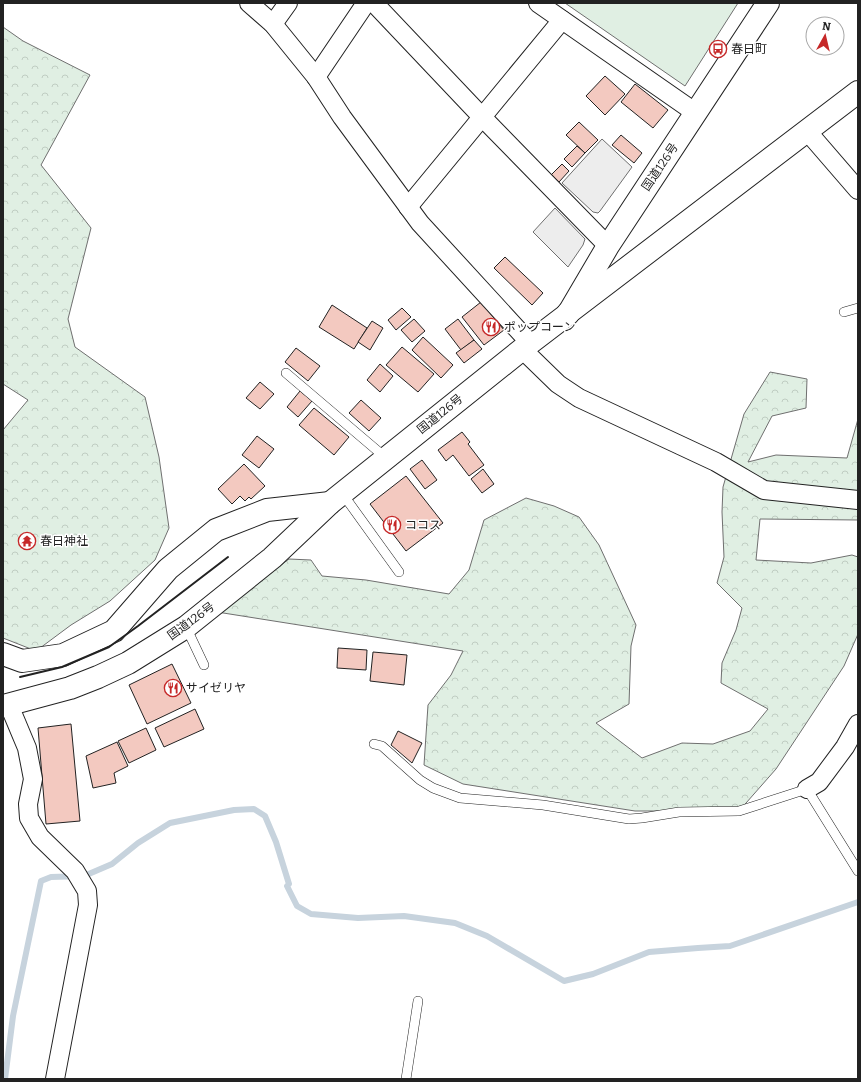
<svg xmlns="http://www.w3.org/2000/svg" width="861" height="1082" viewBox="0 0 861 1082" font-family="Bitter,'Noto Sans JP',serif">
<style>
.forest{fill:url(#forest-crowns);stroke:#6f6f6f}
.pitch{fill:#e0efe3;stroke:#6f6f6f}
.parking{fill:#ededed;stroke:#6f6f6f}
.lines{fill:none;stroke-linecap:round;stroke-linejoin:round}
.stream{stroke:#c7d3dd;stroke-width:6}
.building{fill:#f3c9c0;stroke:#222}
.lane-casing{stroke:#222;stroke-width:10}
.street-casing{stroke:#222;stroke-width:20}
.secondary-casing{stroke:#222;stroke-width:24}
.highway-casing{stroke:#222;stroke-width:24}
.lane{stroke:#fff;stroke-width:9}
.street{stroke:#fff;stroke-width:18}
.secondary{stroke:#fff;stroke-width:22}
.highway{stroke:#fff;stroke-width:22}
.wall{stroke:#222;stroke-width:2}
.labels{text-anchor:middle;stroke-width:3;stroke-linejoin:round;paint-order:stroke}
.poi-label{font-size:12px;fill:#222;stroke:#fff;text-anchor:start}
.street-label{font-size:12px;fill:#222;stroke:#fff}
</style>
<defs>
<pattern id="forest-crowns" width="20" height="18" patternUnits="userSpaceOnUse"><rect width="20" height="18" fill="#e0efe3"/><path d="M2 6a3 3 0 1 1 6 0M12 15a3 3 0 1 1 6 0" fill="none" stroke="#c0cdc2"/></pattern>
</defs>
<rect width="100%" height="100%" fill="#fff"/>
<g class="forest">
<path d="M 3,27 L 23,41 L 90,75 L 41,165 L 91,228 L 68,319 L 75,347 L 145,397 L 159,457 L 169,528 L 155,560 L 110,601 L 71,625 L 36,651 L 3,638 L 3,430 L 28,400 L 3,384 Z"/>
<path d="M 770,372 L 807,379 L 806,408 L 772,416 L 748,462 L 776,455 L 847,458 L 858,419 L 858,520 L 760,519 L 756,560 L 811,563 L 852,555 L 858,557 L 858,634 L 844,666 L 776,769 L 739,811 L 635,811 L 463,784 L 424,765 L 428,705 L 451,675 L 463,651 L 217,612 L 289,559 L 311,560 L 322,576 L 366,580 L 449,594 L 469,570 L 484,520 L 526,498 L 554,506 L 579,517 L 599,545 L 636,625 L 631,646 L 629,704 L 596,723 L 642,758 L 682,743 L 713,744 L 750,731 L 768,709 L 721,683 L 722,663 L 736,630 L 742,608 L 717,583 L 724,557 L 722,512 L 723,487 L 744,414 Z"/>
</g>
<path class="pitch" d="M 565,3 L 738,3 L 685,86 Z"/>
<g class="parking">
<path d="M 602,139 L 632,167 L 600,211 L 598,213 L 593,212 L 562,183 Z"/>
<path d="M 555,208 L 585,239 L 583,245 L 568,267 L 533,232 Z"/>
</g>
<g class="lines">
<path class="stream" d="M 5,1079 L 13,1016 L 41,881 L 51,877 L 84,876 L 112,864 L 138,843 L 170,823 L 234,810 L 254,809 L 265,816 L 276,842 L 289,884 L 287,886 L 297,906 L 311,914 L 358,918 L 404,916 L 455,923 L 487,936 L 564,981 L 593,974 L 649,952 L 698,948 L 730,946 L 858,902"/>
</g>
<g class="building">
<path d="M 605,76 L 625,94 L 605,115 L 586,96 Z"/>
<path d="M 635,84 L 668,110 L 653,128 L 621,102 Z"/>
<path d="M 579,122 L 598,140 L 585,153 L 566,135 Z"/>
<path d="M 621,135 L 642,153 L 634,163 L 612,145 Z"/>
<path d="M 577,146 L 585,153 L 572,167 L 564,159 Z"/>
<path d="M 562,164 L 569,171 L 559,182 L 551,175 Z"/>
<path d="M 505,257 L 543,293 L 532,305 L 494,268 Z"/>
<path d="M 481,302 L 504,330 L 484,345 L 462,317 Z"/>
<path d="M 332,305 L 367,328 L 354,349 L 319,327 Z"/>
<path d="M 402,308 L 411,317 L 396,330 L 388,320 Z"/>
<path d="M 414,319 L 425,331 L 412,342 L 401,330 Z"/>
<path d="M 458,319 L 474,340 L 461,350 L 445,329 Z"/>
<path d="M 372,321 L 383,328 L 370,350 L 358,342 Z"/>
<path d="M 423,337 L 453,365 L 441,378 L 412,350 Z"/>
<path d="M 474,340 L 482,349 L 464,363 L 456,353 Z"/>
<path d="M 402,347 L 434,374 L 418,392 L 386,365 Z"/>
<path d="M 296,348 L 320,366 L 308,381 L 285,362 Z"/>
<path d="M 380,364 L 393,376 L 380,392 L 367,380 Z"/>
<path d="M 260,382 L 274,394 L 260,409 L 246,398 Z"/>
<path d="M 300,391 L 312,401 L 298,417 L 287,407 Z"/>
<path d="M 361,400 L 381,418 L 369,431 L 349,413 Z"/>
<path d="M 314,408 L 349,437 L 334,455 L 299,425 Z"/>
<path d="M 462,432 L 470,442 L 468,444 L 484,465 L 469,476 L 453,455 L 446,461 L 438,450 Z"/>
<path d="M 257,436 L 274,449 L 259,468 L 242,455 Z"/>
<path d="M 422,460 L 437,480 L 425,489 L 410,469 Z"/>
<path d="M 244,464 L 265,486 L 251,499 L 249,497 L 245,501 L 240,496 L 232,504 L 218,489 Z"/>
<path d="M 483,469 L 494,484 L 482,493 L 471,479 Z"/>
<path d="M 406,476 L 443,523 L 406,551 L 370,504 Z"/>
<path d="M 338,648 L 367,650 L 366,670 L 337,668 Z"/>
<path d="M 373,652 L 407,655 L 404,685 L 370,681 Z"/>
<path d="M 172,664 L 191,703 L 147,724 L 129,685 Z"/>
<path d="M 195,709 L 204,729 L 164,747 L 155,728 Z"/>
<path d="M 71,724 L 80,821 L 46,824 L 38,728 Z"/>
<path d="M 146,728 L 156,750 L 129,763 L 118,741 Z"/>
<path d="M 398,731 L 422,743 L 412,763 L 391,745 Z"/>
<path d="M 117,742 L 128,766 L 114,773 L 116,783 L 93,788 L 86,756 Z"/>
</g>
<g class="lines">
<defs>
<g id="lane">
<path d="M 844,312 L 858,308"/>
<path d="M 286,373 L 386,458"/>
<path d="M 342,493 L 399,572"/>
<path d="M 186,627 L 204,665"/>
<path d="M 374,744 L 382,746 L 420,780 L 433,788 L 460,798 L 543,805 L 629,819 L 642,818 L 679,812 L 739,811 L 807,789 L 858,871"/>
<path d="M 406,1079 L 418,1001"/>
</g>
<g id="street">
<path d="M 249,3 L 273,24 L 316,77 L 342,117 L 420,223 L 530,343"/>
<path d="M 374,3 L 482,117 L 608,246"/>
<path d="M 538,3 L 696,113"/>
<path d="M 273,24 L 288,3"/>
<path d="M 316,77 L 366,3"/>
<path d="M 807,131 L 858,190"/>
<path d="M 408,207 L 562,20"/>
<path d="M 522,349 L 558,384 L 579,398 L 716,462 L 764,490 L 858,500"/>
<path d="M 9,705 L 27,748 L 33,779 L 28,804 L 29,818 L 40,837 L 75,871 L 87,891 L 88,905 L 55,1079"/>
<path d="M 807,789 L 819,782 L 845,747 L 858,724"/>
</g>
<g id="secondary">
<path d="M 568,313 L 858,92"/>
<path d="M 3,654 L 22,661 L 63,655 L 114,631 L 168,569 L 216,530 L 267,510 L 330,503"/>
</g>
<path id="highway" d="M 3,706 L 70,688 L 98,677 L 128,663 L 186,627 L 272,558 L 330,503 L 530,343 L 568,314 L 608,246 L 768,3"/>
</defs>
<use href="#lane" class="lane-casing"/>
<use href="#street" class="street-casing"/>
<use href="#secondary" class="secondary-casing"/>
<use href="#highway" class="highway-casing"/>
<use href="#lane" class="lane"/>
<use href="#street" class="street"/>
<use href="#secondary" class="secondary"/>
<use href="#highway" class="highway"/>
<path class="wall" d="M 20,677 L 62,667 L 109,647 L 138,626 L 228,557"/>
</g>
<defs>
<symbol id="bus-ring" viewBox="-11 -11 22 22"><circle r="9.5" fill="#fff" stroke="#c62828" stroke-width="1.5"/><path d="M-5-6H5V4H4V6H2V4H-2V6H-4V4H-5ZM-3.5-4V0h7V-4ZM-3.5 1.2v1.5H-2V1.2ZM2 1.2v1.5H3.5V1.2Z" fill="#c62828"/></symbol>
<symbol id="restaurant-ring" viewBox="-11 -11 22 22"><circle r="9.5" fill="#fff" stroke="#c62828" stroke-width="1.5"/><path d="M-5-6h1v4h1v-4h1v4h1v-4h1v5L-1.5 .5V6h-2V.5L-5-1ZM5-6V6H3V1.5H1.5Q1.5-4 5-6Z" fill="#c62828"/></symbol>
<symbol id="temple-ring" viewBox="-11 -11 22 22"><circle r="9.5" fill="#fff" stroke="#c62828" stroke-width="1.5"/><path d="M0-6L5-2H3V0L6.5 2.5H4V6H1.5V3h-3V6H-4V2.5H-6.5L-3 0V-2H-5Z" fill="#c62828"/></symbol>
</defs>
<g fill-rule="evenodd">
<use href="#bus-ring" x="708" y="39" width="20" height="20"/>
<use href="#restaurant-ring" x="481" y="317" width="20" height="20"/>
<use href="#restaurant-ring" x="382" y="515" width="20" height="20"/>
<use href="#temple-ring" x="17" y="531" width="20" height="20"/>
<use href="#restaurant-ring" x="163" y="678" width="20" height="20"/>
</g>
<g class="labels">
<g class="poi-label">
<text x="731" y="53">春日町</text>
<text x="504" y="331">ポップコーン</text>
<text x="405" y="529">ココス</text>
<text x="40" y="545">春日神社</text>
<text x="186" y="692">サイゼリヤ</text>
</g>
<g class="street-label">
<text transform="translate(660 167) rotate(-56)" y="4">国道126号</text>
<text transform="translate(440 414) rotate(-39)" y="4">国道126号</text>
<text transform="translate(191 621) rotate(-36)" y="4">国道126号</text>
</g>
</g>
<rect width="861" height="1082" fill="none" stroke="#222222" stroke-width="8"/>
<g transform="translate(825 36) rotate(8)"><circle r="19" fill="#ffffff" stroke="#a7a7a7"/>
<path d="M0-3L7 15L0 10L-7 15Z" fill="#c62828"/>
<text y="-6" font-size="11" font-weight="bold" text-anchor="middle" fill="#222222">N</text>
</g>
</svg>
